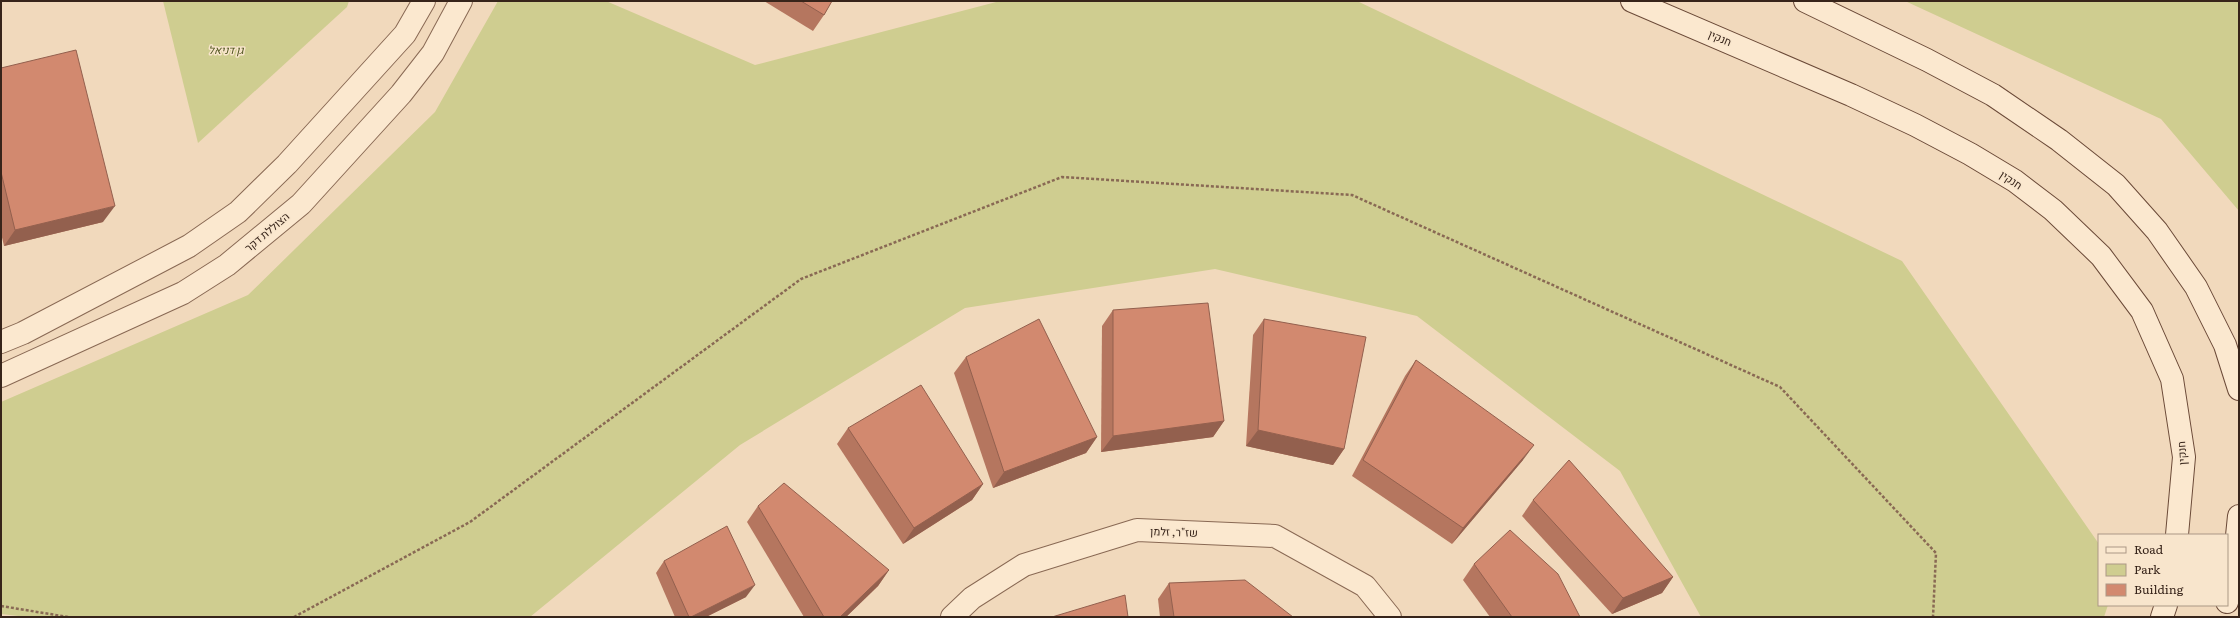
<svg xmlns="http://www.w3.org/2000/svg" width="2240" height="618" viewBox="0 0 2240 618" font-family="Literata,Heebo,serif">
<style>
.green{fill:#cfcd90}
.lines{fill:none;stroke-linecap:round;stroke-linejoin:round}
.street-casing{stroke:#896954;stroke-width:24}
.secondary-casing{stroke:#6b4a38;stroke-width:24}
.path{stroke:#896954;stroke-width:2.5;stroke-dasharray:3 2;stroke-linecap:butt}
.street{stroke:#fbe8cf;stroke-width:22}
.secondary{stroke:#fbe8cf;stroke-width:22}
.wall{fill:#b5765f}
.shaded-wall{fill:#93604e}
.building{fill:#d2896f;stroke:#93604e}
.labels{text-anchor:middle;stroke-width:3;stroke-linejoin:round;paint-order:stroke}
.street-label{font-size:11px;fill:#37241a;stroke:#f8e5cc}
.park-label{font-size:11px;font-style:italic;fill:#50551f;stroke:#f8e5cc}
</style>
<rect width="100%" height="100%" fill="#f1d9bc"/>
<g class="green">
<path d="M 163,1 L 349,1 L 347,7 L 198,143 Z"/>
<path d="M 498,1 L 606,1 L 755,65 L 1000,1 L 1357,1 L 1902,261 L 2099,544 L 2099,605 L 2108,605 L 2104,617 L 1701,617 L 1620,471 L 1417,316 L 1215,269 L 965,308 L 740,445 L 530,617 L 27,617 L 1,614 L 1,402 L 248,295 L 435,112 Z"/>
<path d="M 1905,1 L 2239,1 L 2239,211 L 2161,119 Z"/>
</g>
<g class="lines">
<defs>
<g id="street">
<path d="M 1,342 L 23,333 L 189,246 L 238,212 L 287,164 L 405,34 L 424,1"/>
<path d="M 1,376 L 183,293 L 227,265 L 301,204 L 401,94 L 433,53 L 461,1"/>
<path d="M 952,617 L 972,598 L 1024,565 L 1137,530 L 1275,536 L 1365,586 L 1390,617"/>
</g>
<g id="secondary">
<path d="M 1632,1 L 1851,95 L 1915,125 L 1970,154 L 2015,181 L 2053,210 L 2101,256 L 2142,311 L 2172,379 L 2184,457 L 2177,535"/>
<path d="M 1805,1 L 1927,60 L 1993,95 L 2059,140 L 2116,185 L 2157,231 L 2196,287 L 2225,345 L 2239,389"/>
<path d="M 2227,602 L 2232,585 L 2239,516"/>
<path d="M 2162,617 L 2166,605"/>
</g>
</defs>
<use href="#street" class="street-casing"/>
<use href="#secondary" class="secondary-casing"/>
<g class="path">
<path d="M 1,606 L 68,617"/>
<path d="M 294,617 L 470,522 L 801,279 L 1062,177 L 1352,195 L 1780,387 L 1936,553 L 1933,617"/>
</g>
<use href="#street" class="street"/>
<use href="#secondary" class="secondary"/>
</g>
<g class="wall">
<path d="M 764,1 L 832,1 L 824,15 L 813,31 Z"/>
<path d="M 1,68 L 103,222 L 4,246 L 1,233 Z"/>
<path d="M 1113,310 L 1224,421 L 1213,437 L 1101,452 L 1102,326 Z"/>
<path d="M 1264,319 L 1344,449 L 1333,465 L 1246,446 L 1253,335 Z"/>
<path d="M 966,357 L 1097,437 L 1086,453 L 993,488 L 954,373 Z"/>
<path d="M 1416,360 L 1523,460 L 1452,544 L 1352,476 L 1405,376 Z"/>
<path d="M 848,428 L 983,484 L 972,500 L 903,544 L 837,444 Z"/>
<path d="M 1533,500 L 1673,577 L 1662,593 L 1612,614 L 1522,516 Z"/>
<path d="M 758,506 L 889,570 L 878,586 L 846,617 L 804,617 L 747,522 Z"/>
<path d="M 664,561 L 746,597 L 706,617 L 675,617 L 656,573 Z"/>
<path d="M 1474,564 L 1580,617 L 1490,617 L 1463,580 Z"/>
<path d="M 1169,583 L 1293,617 L 1160,617 L 1158,599 Z"/>
</g>
<g class="shaded-wall">
<path d="M 115,206 L 103,222 L 4,246 L 15,230 Z"/>
<path d="M 1224,421 L 1213,437 L 1101,452 L 1113,436 Z"/>
<path d="M 1258,430 L 1344,449 L 1333,465 L 1246,446 Z"/>
<path d="M 1097,437 L 1086,453 L 993,488 L 1004,472 Z"/>
<path d="M 1534,445 L 1523,460 L 1452,544 L 1463,528 Z"/>
<path d="M 983,484 L 972,500 L 903,544 L 914,528 Z"/>
<path d="M 889,570 L 878,586 L 846,617 L 840,617 Z"/>
<path d="M 1673,577 L 1662,593 L 1612,614 L 1623,598 Z"/>
<path d="M 755,585 L 746,597 L 706,617 L 691,617 Z"/>
</g>
<g class="building">
<path d="M 801,1 L 832,1 L 824,15 Z"/>
<path d="M 76,50 L 115,206 L 15,230 L 1,172 L 1,68 Z"/>
<path d="M 1208,303 L 1224,421 L 1113,436 L 1113,310 Z"/>
<path d="M 1039,319 L 1097,437 L 1004,472 L 966,357 Z"/>
<path d="M 1264,319 L 1366,337 L 1344,449 L 1258,430 Z"/>
<path d="M 1416,360 L 1534,445 L 1463,528 L 1363,460 Z"/>
<path d="M 921,385 L 983,484 L 914,528 L 848,428 Z"/>
<path d="M 1569,460 L 1673,577 L 1623,598 L 1533,500 Z"/>
<path d="M 784,483 L 889,570 L 840,617 L 824,617 L 758,506 Z"/>
<path d="M 727,526 L 755,585 L 691,617 L 689,617 L 664,561 Z"/>
<path d="M 1510,530 L 1558,574 L 1580,617 L 1512,617 L 1474,564 Z"/>
<path d="M 1245,580 L 1293,617 L 1174,617 L 1169,583 Z"/>
<path d="M 1125,595 L 1128,617 L 1052,617 Z"/>
</g>
<g class="labels">
<g class="street-label">
<text transform="translate(1720 38) rotate(23)" y="4">חנקין</text>
<text transform="translate(2011 180) rotate(33)" y="4">חנקין</text>
<text transform="translate(267 232) rotate(-40)" y="4">הצוללת דקר</text>
<text transform="translate(2182 453) rotate(-94)" y="4">חנקין</text>
<text transform="translate(1174 532) rotate(2)" y="4">שז"ר, זלמן</text>
</g>
<g class="park-label">
<text x="226" y="54">גן דניאל</text>
</g>
</g>
<rect width="2240" height="618" fill="none" stroke="#37241a" stroke-width="4"/>
<rect x="2098" y="534" width="130" height="72" fill="#f8e5cc" stroke="#ab9885"/>
<rect x="2106" y="547" width="20" height="6" fill="#fbe8cf" stroke="#ab9885"/>
<text x="2134" y="554" font-size="12" fill="#37241a">Road</text>
<rect x="2106" y="564" width="20" height="12" fill="#cfcd90" stroke="#ab9885"/>
<text x="2134" y="574" font-size="12" fill="#37241a">Park</text>
<rect x="2106" y="584" width="20" height="12" fill="#d2896f" stroke="#ab9885"/>
<text x="2134" y="594" font-size="12" fill="#37241a">Building</text>
</svg>
